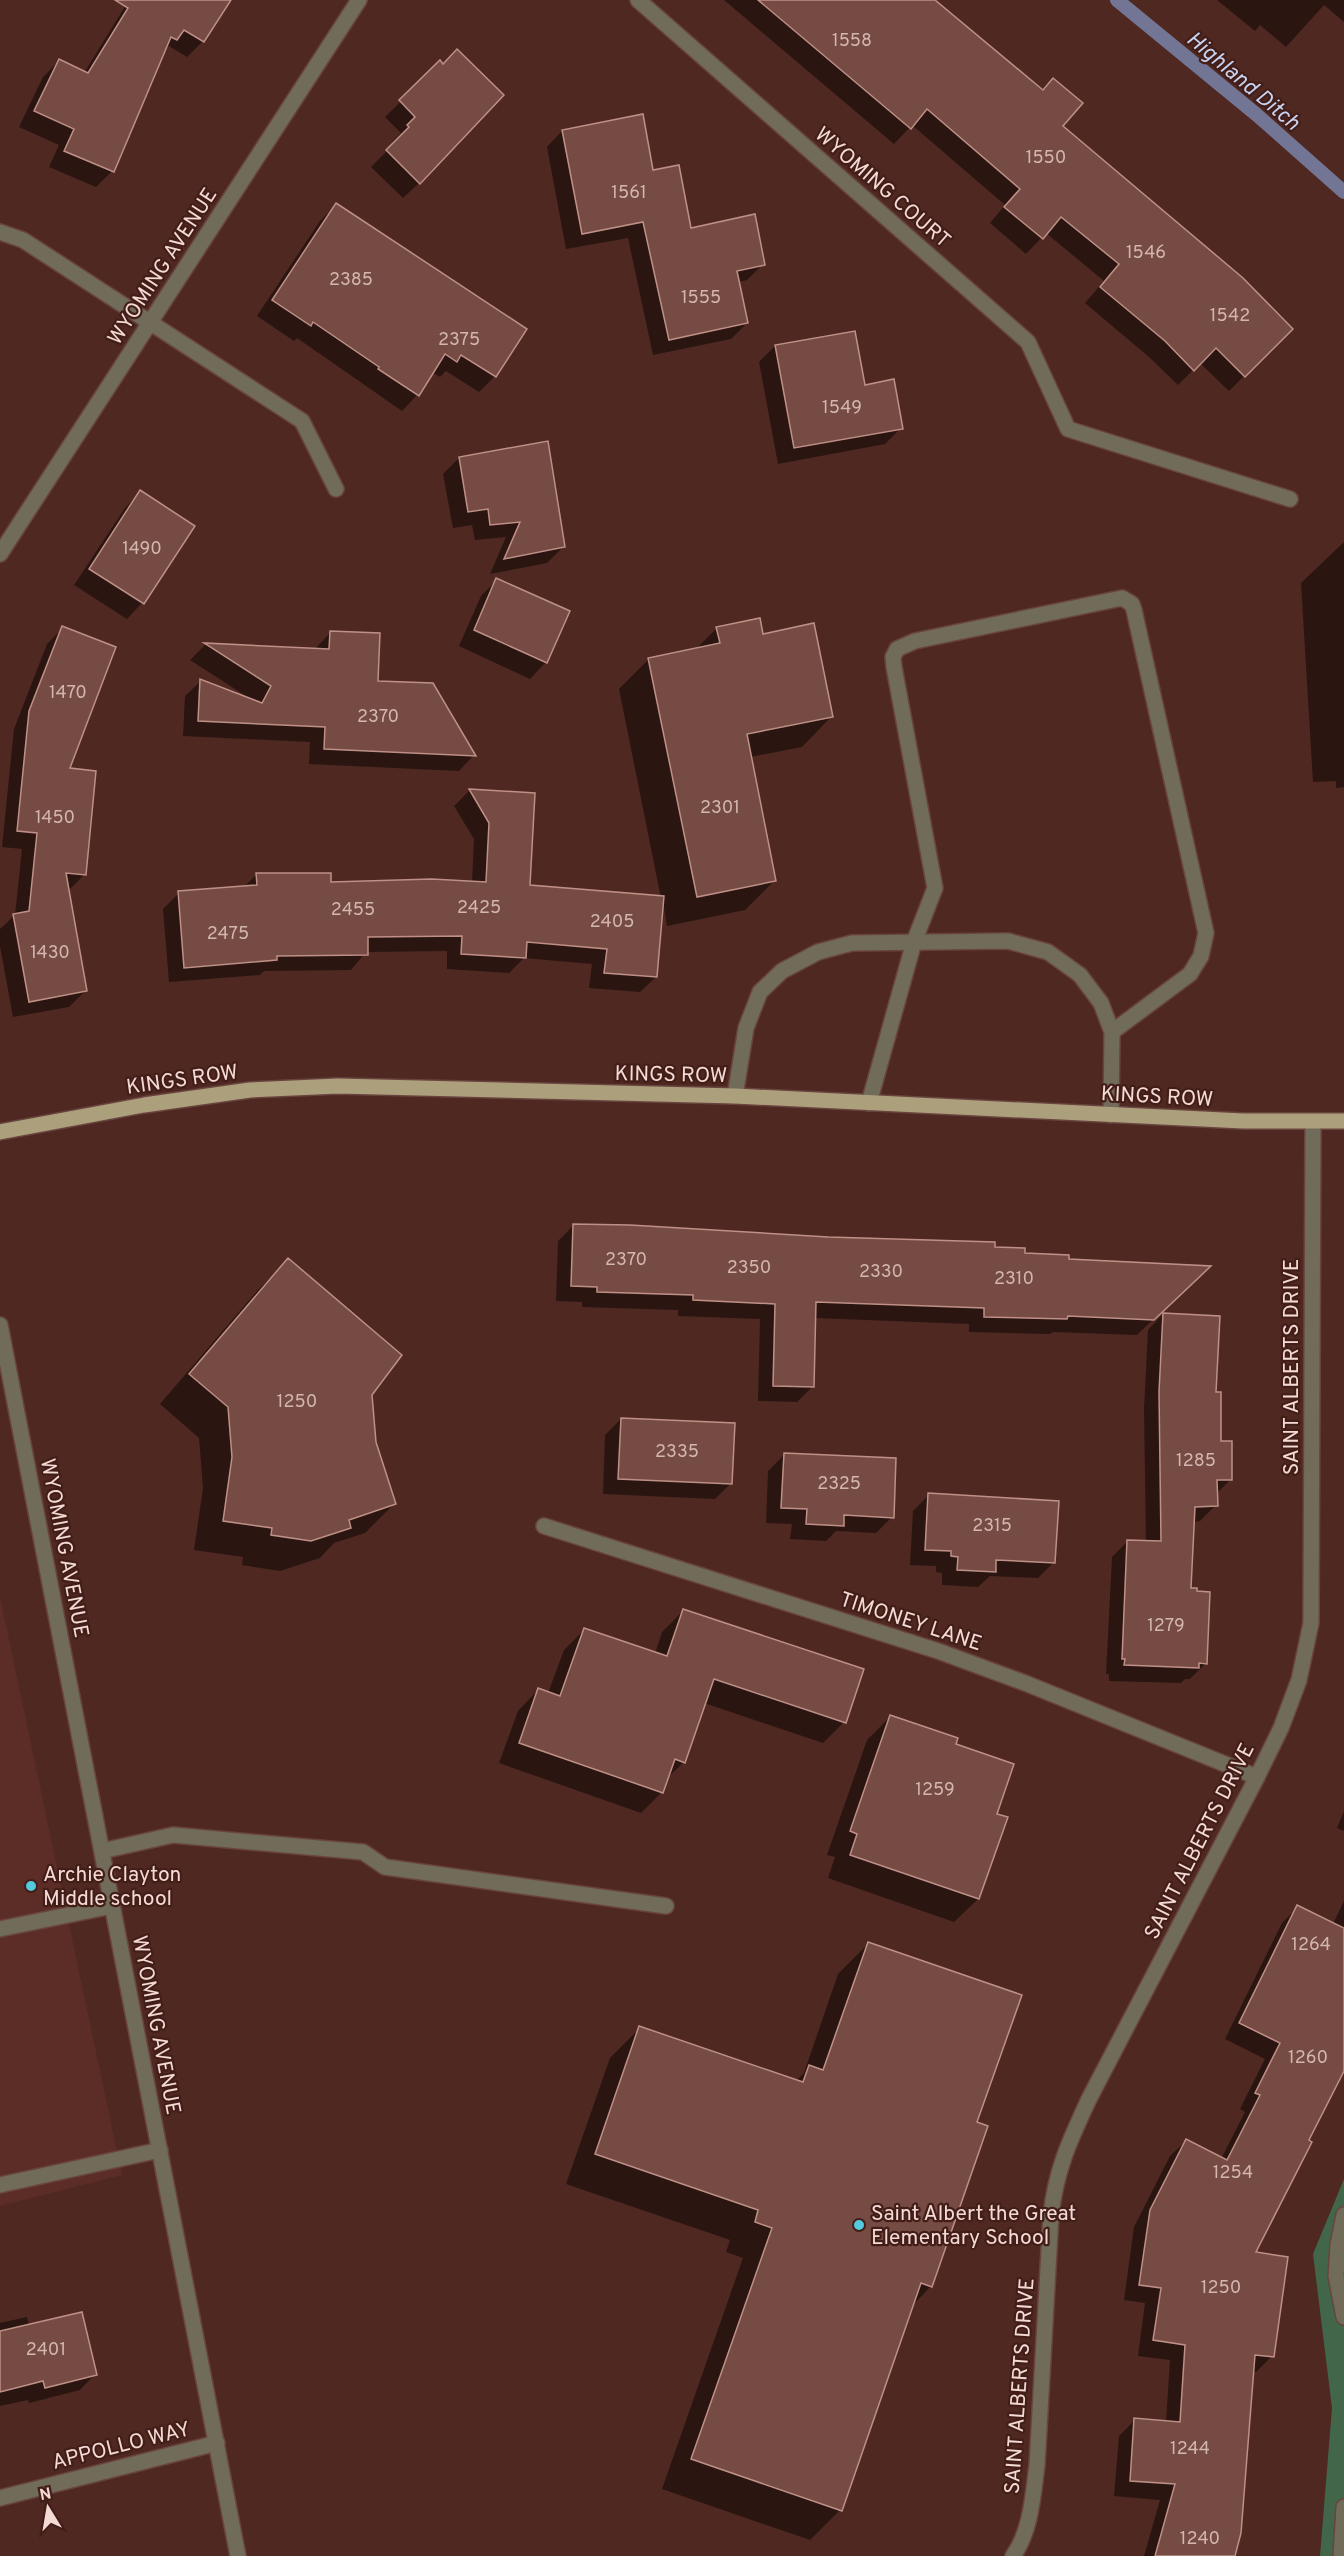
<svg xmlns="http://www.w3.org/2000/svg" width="1344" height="2556" viewBox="0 0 1344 2556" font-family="Overpass,sans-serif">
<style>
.built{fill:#5c2d26}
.green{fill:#42664a}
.shadow{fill:#0007}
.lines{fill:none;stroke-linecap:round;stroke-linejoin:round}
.stream{stroke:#737595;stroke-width:14}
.building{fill:#754b43;stroke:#bf9087;stroke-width:1.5}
.minor-casing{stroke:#69443e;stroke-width:18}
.major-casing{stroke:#69443e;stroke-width:18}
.minor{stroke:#716b59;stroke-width:15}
.major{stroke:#ac9f7c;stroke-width:15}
.poi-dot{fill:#54cade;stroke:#431e18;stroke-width:2}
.labels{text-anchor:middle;stroke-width:4.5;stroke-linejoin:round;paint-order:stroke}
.number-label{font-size:18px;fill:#d4b6b0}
.street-label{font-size:21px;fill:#f4dad5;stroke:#431e18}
.poi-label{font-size:21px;fill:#f4dad5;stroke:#431e18;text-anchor:start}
.water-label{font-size:22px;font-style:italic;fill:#c8d2f1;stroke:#431e18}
</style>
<rect width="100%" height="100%" fill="#4f2821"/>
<path class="built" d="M 0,1597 L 122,2175 L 0,2206 Z"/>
<path class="green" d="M 1344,2179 L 1344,2556 L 1320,2556 L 1332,2408 L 1313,2254 Z"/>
<g class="shadow">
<path d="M 129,0 L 229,0 L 203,41 L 187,57 L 169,46 L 163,52 L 112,171 L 96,187 L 49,167 L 59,145 L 19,127 L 43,77 L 59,61 L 84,73 Z"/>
<path d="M 724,0 L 913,0 L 1291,329 L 1229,391 L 1200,363 L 1178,385 L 1149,357 L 1085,303 L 1104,281 L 1046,233 L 1026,254 L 990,223 L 1005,205 L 912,125 L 894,144 Z"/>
<path d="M 1217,0 L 1344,0 L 1344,22 L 1324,5 L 1286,47 L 1260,25 L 1255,31 Z"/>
<path d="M 440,63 L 419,183 L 403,198 L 371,167 L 394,144 L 392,142 L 401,133 L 385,117 Z"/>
<path d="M 562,131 L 652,171 L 690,229 L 763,264 L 747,280 L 738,282 L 747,323 L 731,339 L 653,355 L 628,238 L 566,249 L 547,147 Z"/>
<path d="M 336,205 L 495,376 L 479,392 L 446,371 L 440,377 L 432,372 L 417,395 L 402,411 L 297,338 L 294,341 L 257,316 L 320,221 Z"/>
<path d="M 775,346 L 863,386 L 901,428 L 885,444 L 778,464 L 759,362 Z"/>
<path d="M 459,458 L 563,547 L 547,563 L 490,574 L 506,537 L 475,540 L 472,525 L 453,528 L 443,474 Z"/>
<path d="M 140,492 L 193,527 L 142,603 L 127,619 L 74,585 L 125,508 Z"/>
<path d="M 1344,542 L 1344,787 L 1336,788 L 1336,781 L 1313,782 L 1301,583 Z"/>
<path d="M 497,580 L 568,612 L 545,663 L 530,679 L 459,646 L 481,596 Z"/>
<path d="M 63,628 L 68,769 L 84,875 L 68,891 L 85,991 L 69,1007 L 13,1017 L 0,946 L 0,929 L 15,915 L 22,849 L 2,847 L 14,729 L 47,644 Z"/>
<path d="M 717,628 L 762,636 L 831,717 L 802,747 L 750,757 L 775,880 L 745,910 L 667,926 L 663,903 L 656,977 L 640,992 L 589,988 L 592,964 L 524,958 L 509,973 L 447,969 L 447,951 L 366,952 L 351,970 L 264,971 L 260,975 L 169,982 L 163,909 L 179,893 L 243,888 L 257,874 L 330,884 L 472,882 L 474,839 L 454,806 L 469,791 L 533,794 L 528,887 L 661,898 L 619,689 L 649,659 L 696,649 Z"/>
<path d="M 330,633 L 376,683 L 474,755 L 459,771 L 309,764 L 310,742 L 183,736 L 185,696 L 201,681 L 249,698 L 190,660 L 205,645 L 314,650 Z"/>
<path d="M 574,1225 L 994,1248 L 1193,1281 L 1137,1335 L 1053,1332 L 1050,1334 L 969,1332 L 969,1324 L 815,1318 L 813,1386 L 797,1402 L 758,1401 L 760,1319 L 678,1316 L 678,1310 L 582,1307 L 582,1302 L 556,1301 L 558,1241 Z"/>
<path d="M 288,1260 L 370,1394 L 374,1442 L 395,1503 L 365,1533 L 334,1543 L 320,1558 L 280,1571 L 242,1565 L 243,1557 L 194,1550 L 203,1488 L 199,1438 L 160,1404 L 258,1290 Z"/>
<path d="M 1163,1314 L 1215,1393 L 1219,1443 L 1231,1479 L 1216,1494 L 1216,1505 L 1200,1521 L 1193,1522 L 1190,1589 L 1206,1663 L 1190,1679 L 1185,1679 L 1181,1683 L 1109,1681 L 1109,1674 L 1106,1674 L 1112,1557 L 1128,1541 L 1146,1542 L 1144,1409 L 1148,1330 Z"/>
<path d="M 621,1419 L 731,1483 L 715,1499 L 603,1494 L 605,1435 Z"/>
<path d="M 784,1455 L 892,1517 L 876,1533 L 836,1531 L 826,1541 L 790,1539 L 792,1524 L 766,1523 L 768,1471 Z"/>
<path d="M 929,1495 L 1054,1562 L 1038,1578 L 990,1576 L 978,1587 L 942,1585 L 942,1573 L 936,1572 L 936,1566 L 910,1565 L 913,1511 Z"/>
<path d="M 683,1611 L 844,1722 L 823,1743 L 704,1703 L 684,1762 L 666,1779 L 662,1792 L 641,1813 L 499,1763 L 518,1711 L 538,1690 L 548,1693 L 564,1650 L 585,1629 L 655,1654 L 662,1632 Z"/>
<path d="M 890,1717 L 955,1745 L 995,1815 L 978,1899 L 954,1922 L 828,1878 L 835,1857 L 827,1855 L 867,1740 Z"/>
<path d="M 1344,1811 L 1344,1831 L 1337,1828 Z"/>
<path d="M 1344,1901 L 1344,2067 L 1254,2253 L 1272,2356 L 1256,2372 L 1252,2372 L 1233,2556 L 1144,2556 L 1160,2500 L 1114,2496 L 1119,2436 L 1135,2420 L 1166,2422 L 1170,2360 L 1138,2356 L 1145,2303 L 1124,2300 L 1134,2227 L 1170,2156 L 1186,2141 L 1221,2159 L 1245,2112 L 1240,2109 L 1265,2059 L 1225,2039 L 1282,1923 L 1298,1907 L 1333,1924 Z"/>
<path d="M 868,1944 L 975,2123 L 931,2286 L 912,2306 L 840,2510 L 810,2540 L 662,2489 L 743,2258 L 726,2252 L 730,2240 L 566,2184 L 610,2058 L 640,2028 L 796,2081 L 804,2073 L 838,1974 Z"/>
<path d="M 27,2317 L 29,2326 L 95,2374 L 80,2390 L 29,2403 L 28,2400 L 0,2406 L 0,2323 Z"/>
</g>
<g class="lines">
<path class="stream" d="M 1117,0 L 1257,115 L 1344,192"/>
</g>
<g class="building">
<path d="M 115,0 L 231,0 L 204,42 L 184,30 L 177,40 L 171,37 L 114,172 L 64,151 L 74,129 L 34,111 L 59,59 L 88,73 L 128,8 Z"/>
<path d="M 758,0 L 935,0 L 1043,90 L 1053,78 L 1083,103 L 1063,126 L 1243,278 L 1293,329 L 1245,377 L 1216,348 L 1194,371 L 1165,341 L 1100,287 L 1119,264 L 1061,217 L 1043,239 L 1004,207 L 1020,189 L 927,109 L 911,129 Z"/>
<path d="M 457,49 L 504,95 L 420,184 L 386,150 L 409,127 L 407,125 L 415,117 L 399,100 L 440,60 L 443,64 Z"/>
<path d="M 643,114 L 653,170 L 679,165 L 691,228 L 755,214 L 765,265 L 737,271 L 748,323 L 669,340 L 643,222 L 582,234 L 562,130 Z"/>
<path d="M 336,203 L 527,329 L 496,377 L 461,355 L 457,362 L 445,354 L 419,396 L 378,369 L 379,367 L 313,322 L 311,326 L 272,300 Z"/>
<path d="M 855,331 L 865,385 L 894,379 L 903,429 L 794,448 L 775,345 Z"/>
<path d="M 548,441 L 565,547 L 504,559 L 520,522 L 490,525 L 488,509 L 468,512 L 459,457 Z"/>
<path d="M 140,490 L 195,526 L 144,604 L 89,569 Z"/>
<path d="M 496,578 L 570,611 L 547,663 L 474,630 Z"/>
<path d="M 760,618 L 763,634 L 814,623 L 833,717 L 747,734 L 776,881 L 697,897 L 648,658 L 720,643 L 716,627 Z"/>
<path d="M 62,626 L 116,647 L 70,768 L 96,771 L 86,875 L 66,873 L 87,991 L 29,1002 L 13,914 L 29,911 L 37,833 L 17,831 L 29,711 Z"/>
<path d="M 330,631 L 380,633 L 378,681 L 433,683 L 476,756 L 324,749 L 325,727 L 198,721 L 200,679 L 262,703 L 271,686 L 204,643 L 329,649 Z"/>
<path d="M 469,789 L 535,793 L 530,885 L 664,896 L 657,977 L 604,973 L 607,949 L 527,942 L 526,958 L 461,954 L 462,936 L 368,937 L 368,955 L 277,956 L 277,960 L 184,968 L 178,891 L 257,885 L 256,873 L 331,873 L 331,882 L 432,879 L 486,882 L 489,823 Z"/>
<path d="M 573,1224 L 630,1225 L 828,1237 L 995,1242 L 995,1247 L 1025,1248 L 1025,1253 L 1069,1255 L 1069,1259 L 1211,1266 L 1154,1320 L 1068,1316 L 1067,1319 L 984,1317 L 984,1308 L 816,1302 L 814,1387 L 773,1386 L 775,1304 L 693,1300 L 693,1295 L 597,1292 L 597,1287 L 571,1286 Z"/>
<path d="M 288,1258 L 402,1355 L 372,1395 L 376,1442 L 396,1504 L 349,1520 L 351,1528 L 311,1541 L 271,1535 L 272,1528 L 223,1521 L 232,1457 L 228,1407 L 189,1374 Z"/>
<path d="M 1163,1313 L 1220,1316 L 1216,1392 L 1221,1392 L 1221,1441 L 1232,1441 L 1232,1480 L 1217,1480 L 1218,1506 L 1195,1507 L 1191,1588 L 1197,1588 L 1197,1591 L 1210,1592 L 1207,1664 L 1199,1663 L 1199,1668 L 1124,1665 L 1125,1659 L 1122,1659 L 1127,1540 L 1161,1541 L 1159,1392 Z"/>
<path d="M 621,1418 L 735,1423 L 732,1484 L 618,1479 Z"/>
<path d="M 784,1453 L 896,1458 L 894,1518 L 844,1515 L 844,1526 L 806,1524 L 807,1509 L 781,1508 Z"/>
<path d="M 928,1493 L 1059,1501 L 1055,1563 L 996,1560 L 996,1572 L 957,1570 L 958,1557 L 951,1556 L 951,1551 L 925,1550 Z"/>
<path d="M 683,1609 L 864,1669 L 846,1723 L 714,1679 L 685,1763 L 675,1759 L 663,1793 L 519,1743 L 538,1688 L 560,1696 L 584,1628 L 667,1656 Z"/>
<path d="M 890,1715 L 958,1738 L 956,1744 L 1014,1764 L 997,1814 L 1008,1817 L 979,1899 L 850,1855 L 857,1834 L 850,1831 Z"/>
<path d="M 1297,1905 L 1344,1928 L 1344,2071 L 1309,2140 L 1312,2142 L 1256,2252 L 1288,2257 L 1274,2357 L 1255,2355 L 1241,2533 L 1235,2556 L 1155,2556 L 1175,2484 L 1130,2481 L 1134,2418 L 1180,2422 L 1185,2345 L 1153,2340 L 1161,2288 L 1139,2285 L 1150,2210 L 1186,2139 L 1227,2160 L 1260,2095 L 1255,2093 L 1280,2043 L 1239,2023 Z"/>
<path d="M 868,1942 L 1022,1995 L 977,2122 L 988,2126 L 932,2287 L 921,2283 L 842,2511 L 691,2459 L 772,2228 L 755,2222 L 758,2210 L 595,2154 L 639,2026 L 803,2082 L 809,2065 L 823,2070 Z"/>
<path d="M 82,2312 L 97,2375 L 45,2388 L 43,2381 L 0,2392 L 0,2331 Z"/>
</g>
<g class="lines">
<defs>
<g id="minor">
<path d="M 638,0 L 1028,342 L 1068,429 L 1290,499"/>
<path d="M 0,232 L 23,240 L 302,421 L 336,489"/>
<path d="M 0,554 L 359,0"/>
<path d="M 735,1096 L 746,1028 L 760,992 L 782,971 L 818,952 L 852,943 L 1008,941 L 1048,952 L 1080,975 L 1101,1003 L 1112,1032 L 1111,1115"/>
<path d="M 869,1103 L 914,942 L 935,888 L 894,667 L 893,657 L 897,649 L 915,641 L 1122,598 L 1132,604 L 1134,610 L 1206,933 L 1201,956 L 1190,974 L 1112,1032"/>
<path d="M 0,1325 L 238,2556"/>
<path d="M 544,1526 L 938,1651 L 1025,1683 L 1257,1777"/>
<path d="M 102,1851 L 173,1835 L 363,1852 L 385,1867 L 666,1906"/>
<path d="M 0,1929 L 112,1906"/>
<path d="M 0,2185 L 160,2150"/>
<path d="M 1344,2215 L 1338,2245 L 1336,2276 L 1344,2317"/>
<path d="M 0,2498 L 217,2443"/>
<path d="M 1013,2556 C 1031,2531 1033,2495 1037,2465 L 1051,2215 C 1056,2169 1070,2140 1089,2099 L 1257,1777 L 1281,1728 L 1299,1680 L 1311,1623 L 1313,1122"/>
<path d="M 1341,2556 L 1344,2507"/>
</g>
<path id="major" d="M 0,1132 L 144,1105 L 250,1090 L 338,1086 L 735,1096 L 1243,1121 L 1344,1121"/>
</defs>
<use href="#minor" class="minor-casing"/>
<use href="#major" class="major-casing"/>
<use href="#minor" class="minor"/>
<use href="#major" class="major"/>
</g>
<g class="poi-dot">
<circle cx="31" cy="1886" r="6"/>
<circle cx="859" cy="2225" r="6"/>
</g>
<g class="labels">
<g class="number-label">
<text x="852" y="46">1558</text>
<text x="1046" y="163">1550</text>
<text x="629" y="198">1561</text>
<text x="1146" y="258">1546</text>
<text x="351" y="285">2385</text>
<text x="701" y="303">1555</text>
<text x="1230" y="321">1542</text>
<text x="459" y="345">2375</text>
<text x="842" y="413">1549</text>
<text x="142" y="554">1490</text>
<text x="68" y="698">1470</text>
<text x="378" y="722">2370</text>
<text x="720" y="813">2301</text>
<text x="55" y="823">1450</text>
<text x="479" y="913">2425</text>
<text x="353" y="915">2455</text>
<text x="612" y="927">2405</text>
<text x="228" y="939">2475</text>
<text x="50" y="958">1430</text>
<text x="626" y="1265">2370</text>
<text x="749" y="1273">2350</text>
<text x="881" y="1277">2330</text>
<text x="1014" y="1284">2310</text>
<text x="297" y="1407">1250</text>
<text x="677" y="1457">2335</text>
<text x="1196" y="1466">1285</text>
<text x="839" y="1489">2325</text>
<text x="992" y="1531">2315</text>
<text x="1166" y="1631">1279</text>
<text x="935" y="1795">1259</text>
<text x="1311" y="1950">1264</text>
<text x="1308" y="2063">1260</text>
<text x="1233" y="2178">1254</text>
<text x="1221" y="2293">1250</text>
<text x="46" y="2355">2401</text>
<text x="1190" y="2454">1244</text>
<text x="1200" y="2544">1240</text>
</g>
<g class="street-label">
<text transform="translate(883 187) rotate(41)" y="7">WYOMING COURT</text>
<text transform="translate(162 266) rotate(-57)" y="7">WYOMING AVENUE</text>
<text transform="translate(671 1074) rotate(1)" y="7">KINGS ROW</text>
<text transform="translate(182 1079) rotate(-8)" y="7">KINGS ROW</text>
<text transform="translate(1157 1096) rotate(3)" y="7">KINGS ROW</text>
<text transform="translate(1291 1367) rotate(-90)" y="7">SAINT ALBERTS DRIVE</text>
<text transform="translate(65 1548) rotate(79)" y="7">WYOMING AVENUE</text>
<text transform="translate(911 1621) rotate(18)" y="7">TIMONEY LANE</text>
<text transform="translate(1199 1841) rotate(-63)" y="7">SAINT ALBERTS DRIVE</text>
<text transform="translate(157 2025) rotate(79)" y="7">WYOMING AVENUE</text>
<text transform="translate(1019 2386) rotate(-86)" y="7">SAINT ALBERTS DRIVE</text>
<text transform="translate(121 2445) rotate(-14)" y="7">APPOLLO WAY</text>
</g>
<g class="poi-label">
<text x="43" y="1881">Archie Clayton<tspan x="43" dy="24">Middle school</tspan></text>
<text x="871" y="2220">Saint Albert the Great<tspan x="871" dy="24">Elementary School</tspan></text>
</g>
<g class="water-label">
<text transform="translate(1244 80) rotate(40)" y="8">Highland Ditch</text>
</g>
</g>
<g transform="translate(48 2508) rotate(349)" stroke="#431e18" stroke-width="4.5" paint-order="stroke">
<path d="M0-4.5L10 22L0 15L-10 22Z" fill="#f4dad5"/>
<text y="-9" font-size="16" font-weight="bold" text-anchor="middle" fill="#f4dad5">N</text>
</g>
</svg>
